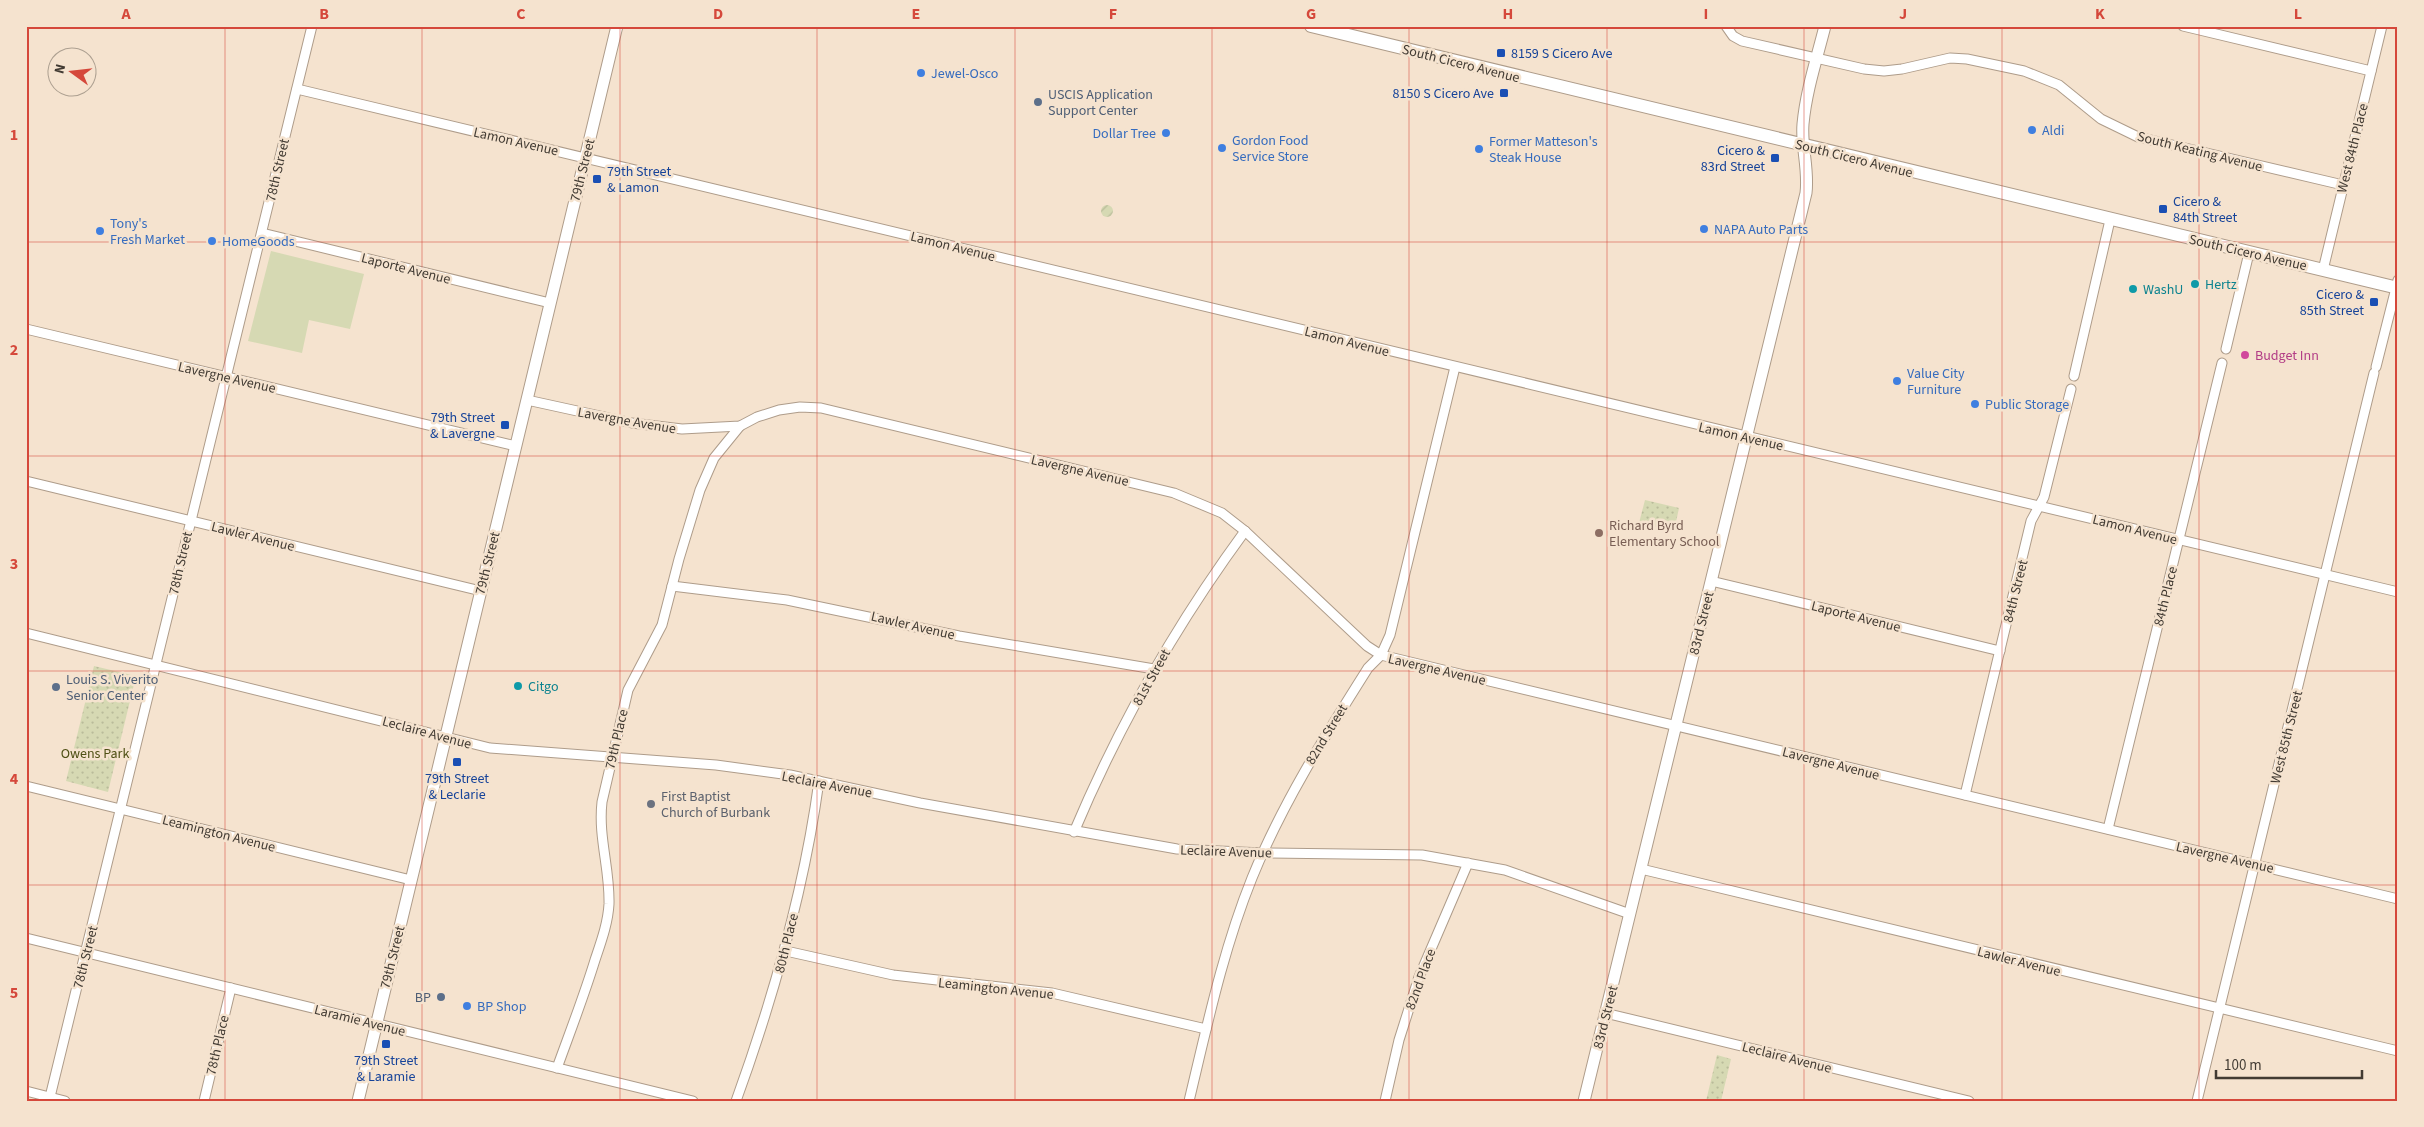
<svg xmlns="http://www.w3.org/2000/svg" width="2424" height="1127" viewBox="0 0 2424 1127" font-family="'Source Sans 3',sans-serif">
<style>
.grass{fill:#d6d9b3}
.park{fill:url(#park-dots)}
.garden{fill:url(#garden-furrows)}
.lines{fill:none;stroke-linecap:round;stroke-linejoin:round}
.street-casing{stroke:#ae9c8a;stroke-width:11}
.secondary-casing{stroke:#ae9c8a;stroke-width:13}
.primary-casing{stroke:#ae9c8a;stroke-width:14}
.street{stroke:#fff;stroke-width:9}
.secondary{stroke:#fff;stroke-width:11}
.primary{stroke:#fff;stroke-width:12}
.grid{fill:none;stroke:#d5483b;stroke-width:1;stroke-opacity:0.55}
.transit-dot{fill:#1a4fb4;stroke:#f5e3cf;stroke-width:2}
.shop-dot{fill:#3f7fe0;stroke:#f5e3cf;stroke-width:2}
.service-dot{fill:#5c6f8a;stroke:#f5e3cf;stroke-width:2}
.culture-dot{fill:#0f9aa8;stroke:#f5e3cf;stroke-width:2}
.hotel-dot{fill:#d1479c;stroke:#f5e3cf;stroke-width:2}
.education-dot{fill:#8d6e63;stroke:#f5e3cf;stroke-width:2}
.worship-dot{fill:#6b7280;stroke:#f5e3cf;stroke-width:2}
.labels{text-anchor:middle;stroke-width:5;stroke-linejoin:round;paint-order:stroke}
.transit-label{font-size:14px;fill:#164399;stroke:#f5e3cf;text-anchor:end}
.street-label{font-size:14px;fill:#423b33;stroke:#f5e3cf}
.shop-label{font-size:14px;fill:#366cbe;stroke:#f5e3cf;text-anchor:start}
.service-label{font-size:14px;fill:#4e5e75;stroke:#f5e3cf;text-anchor:start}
.culture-label{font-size:14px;fill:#0d838f;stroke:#f5e3cf;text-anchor:start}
.hotel-label{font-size:14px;fill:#b23c85;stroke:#f5e3cf;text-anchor:start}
.education-label{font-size:14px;fill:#785e54;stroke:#f5e3cf;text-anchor:start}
.park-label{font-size:14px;fill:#4f5015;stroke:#f5e3cf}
.worship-label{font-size:14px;fill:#5b616d;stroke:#f5e3cf;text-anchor:start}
.neatline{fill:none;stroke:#d5483b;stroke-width:2}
.grid-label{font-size:16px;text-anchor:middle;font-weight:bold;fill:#d5483b}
</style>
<defs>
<pattern id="park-dots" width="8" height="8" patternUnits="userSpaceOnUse" patternTransform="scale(1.25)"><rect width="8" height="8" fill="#d6d9b3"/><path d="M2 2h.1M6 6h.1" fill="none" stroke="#b9bb9a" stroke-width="1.8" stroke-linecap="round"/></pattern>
<pattern id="garden-furrows" width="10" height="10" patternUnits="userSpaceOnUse" patternTransform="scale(1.25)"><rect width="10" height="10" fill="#d6d9b3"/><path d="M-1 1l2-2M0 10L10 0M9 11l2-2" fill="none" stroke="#b9bb9a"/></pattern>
</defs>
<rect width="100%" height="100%" fill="#f5e3cf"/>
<path class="grass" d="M 271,251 L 364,274 L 350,329 L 309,320 L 302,353 L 248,341 Z"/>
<g class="park">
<path d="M 1645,500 L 1679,508 L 1674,531 L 1639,523 Z"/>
<path d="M 94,666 L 136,676 L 108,792 L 66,781 Z"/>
<path d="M 1717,1055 L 1731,1059 L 1721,1101 L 1706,1101 Z"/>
</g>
<circle class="garden" cx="1107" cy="211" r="6"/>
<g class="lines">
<defs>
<g id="street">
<path d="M 1726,26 L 1733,36 L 1742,41 L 1864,69 L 1884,71 L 1902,69 L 1950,58 L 1967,59 L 2024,71 L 2059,85 L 2101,119 L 2138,137 L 2343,185"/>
<path d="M 2183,26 L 2371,71"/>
<path d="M 297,89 L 2398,592"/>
<path d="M 262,233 L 550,303"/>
<path d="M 2323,270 L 2382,26"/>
<path d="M 26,329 L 516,446"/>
<path d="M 2226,349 L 2249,253"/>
<path d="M 2376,367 L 2398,280"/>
<path d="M 2074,376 L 2110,220"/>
<path d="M 527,400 L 632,423 L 682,429 L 740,426 L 757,417 L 779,410 L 800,407 L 821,408 L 1174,493 L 1222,513 L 1245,531 L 1367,646 L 1381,655 L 2398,899"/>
<path d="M 26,481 L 481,591"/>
<path d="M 1711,581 L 2000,651"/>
<path d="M 672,586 L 787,600 L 959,636 L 1154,669"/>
<path d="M 26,633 L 490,748 L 716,765 L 790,775 L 920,803 L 1177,849 L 1263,853 L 1422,855 L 1505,870 L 1630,914"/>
<path d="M 26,786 L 411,880"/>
<path d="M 1965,795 L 2031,521 L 2044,497 L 2071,389"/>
<path d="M 2108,829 L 2222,363"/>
<path d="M 1074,832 C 1119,725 1176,625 1245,531"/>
<path d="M 1641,869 L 2398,1051"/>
<path d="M 26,938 L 693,1101"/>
<path d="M 786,951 L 893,975 L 1052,993 L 1206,1029"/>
<path d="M 1605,1013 L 1969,1101"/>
<path d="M 557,1068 C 570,1032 584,996 595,960 C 601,942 608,923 609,904 C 610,869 598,837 602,802 L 628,690 L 662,625 L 679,559 L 700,490 L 714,458 L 740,426"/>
<path d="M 26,1091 L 65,1101"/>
<path d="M 49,1101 L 312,26"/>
<path d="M 204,1101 L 231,988"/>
<path d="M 736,1101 C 774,996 804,891 819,781"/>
<path d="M 1189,1101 C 1207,1026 1223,950 1252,878 C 1282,804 1325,736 1368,668 L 1381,655 L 1390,635 L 1455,367"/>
<path d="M 1385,1101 L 1399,1040 L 1419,977 L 1468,863"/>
<path d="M 2197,1101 L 2374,373"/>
</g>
<g id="secondary">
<path d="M 358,1101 L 617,26"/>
<path d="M 1584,1101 L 1806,193 C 1809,169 1801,147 1803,124 C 1806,91 1817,58 1825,26"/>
</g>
<path id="primary" d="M 1311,26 L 2398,288"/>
</defs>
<use href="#street" class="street-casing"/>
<use href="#secondary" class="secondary-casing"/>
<use href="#primary" class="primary-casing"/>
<use href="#street" class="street"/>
<use href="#secondary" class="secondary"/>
<use href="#primary" class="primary"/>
</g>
<path class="grid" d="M 225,26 L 225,1101M 422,26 L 422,1101M 620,26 L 620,1101M 817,26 L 817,1101M 1015,26 L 1015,1101M 1212,26 L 1212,1101M 1409,26 L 1409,1101M 1607,26 L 1607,1101M 1804,26 L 1804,1101M 2002,26 L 2002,1101M 2199,26 L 2199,1101M 26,242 L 2398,242M 26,456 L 2398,456M 26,671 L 2398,671M 26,885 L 2398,885"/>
<g class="transit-dot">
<rect x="1496" y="48" width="10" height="10" rx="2.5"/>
<rect x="1499" y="88" width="10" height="10" rx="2.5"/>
<rect x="1770" y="153" width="10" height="10" rx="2.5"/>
<rect x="592" y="174" width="10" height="10" rx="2.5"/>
<rect x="2158" y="204" width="10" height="10" rx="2.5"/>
<rect x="2369" y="297" width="10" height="10" rx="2.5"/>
<rect x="500" y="420" width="10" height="10" rx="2.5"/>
<rect x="452" y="757" width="10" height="10" rx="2.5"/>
<rect x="381" y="1039" width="10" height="10" rx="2.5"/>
</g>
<g class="shop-dot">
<circle cx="921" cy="73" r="5"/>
<circle cx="2032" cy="130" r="5"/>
<circle cx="1166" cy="133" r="5"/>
<circle cx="1222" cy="148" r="5"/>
<circle cx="1479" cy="149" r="5"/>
<circle cx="1704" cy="229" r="5"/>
<circle cx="100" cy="231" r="5"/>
<circle cx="212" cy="241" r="5"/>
<circle cx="1897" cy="381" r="5"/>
<circle cx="1975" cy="404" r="5"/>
<circle cx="467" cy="1006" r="5"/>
</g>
<g class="service-dot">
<circle cx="1038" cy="102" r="5"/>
<circle cx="56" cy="687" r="5"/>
<circle cx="441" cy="997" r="5"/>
</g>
<g class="culture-dot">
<circle cx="2195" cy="284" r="5"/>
<circle cx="2133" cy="289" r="5"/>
<circle cx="518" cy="686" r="5"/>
</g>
<circle class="hotel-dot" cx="2245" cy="355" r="5"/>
<circle class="education-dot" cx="1599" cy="533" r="5"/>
<circle class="worship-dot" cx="651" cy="804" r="5"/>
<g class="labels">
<g class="transit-label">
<text x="1511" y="58" text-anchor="start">8159 S Cicero Ave</text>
<text x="1494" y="98">8150 S Cicero Ave</text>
<text x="1765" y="155">Cicero &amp;<tspan x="1765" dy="16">83rd Street</tspan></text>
<text x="607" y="176" text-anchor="start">79th Street<tspan x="607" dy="16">&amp; Lamon</tspan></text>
<text x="2173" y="206" text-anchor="start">Cicero &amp;<tspan x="2173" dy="16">84th Street</tspan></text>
<text x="2364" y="299">Cicero &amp;<tspan x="2364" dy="16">85th Street</tspan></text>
<text x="495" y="422">79th Street<tspan x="495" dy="16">&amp; Lavergne</tspan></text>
<text x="457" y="783" text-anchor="middle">79th Street<tspan x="457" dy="16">&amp; Leclarie</tspan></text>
<text x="386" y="1065" text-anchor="middle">79th Street<tspan x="386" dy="16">&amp; Laramie</tspan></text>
</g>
<g class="street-label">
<text transform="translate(1461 63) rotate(14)" y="5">South Cicero Avenue</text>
<text transform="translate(516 141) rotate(13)" y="5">Lamon Avenue</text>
<text transform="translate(2352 148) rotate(-76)" y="5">West 84th Place</text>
<text transform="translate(2200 151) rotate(14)" y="5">South Keating Avenue</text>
<text transform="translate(1854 158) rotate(14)" y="5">South Cicero Avenue</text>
<text transform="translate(277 170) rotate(-77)" y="5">78th Street</text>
<text transform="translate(582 170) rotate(-76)" y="5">79th Street</text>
<text transform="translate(953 246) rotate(14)" y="5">Lamon Avenue</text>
<text transform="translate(2248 252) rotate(13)" y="5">South Cicero Avenue</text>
<text transform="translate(406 268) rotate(14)" y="5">Laporte Avenue</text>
<text transform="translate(1347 341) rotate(14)" y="5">Lamon Avenue</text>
<text transform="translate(227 377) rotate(13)" y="5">Lavergne Avenue</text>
<text transform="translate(627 420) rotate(10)" y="5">Lavergne Avenue</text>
<text transform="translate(1741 436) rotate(13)" y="5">Lamon Avenue</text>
<text transform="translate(1080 470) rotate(13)" y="5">Lavergne Avenue</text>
<text transform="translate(2135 529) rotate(14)" y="5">Lamon Avenue</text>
<text transform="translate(253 536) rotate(14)" y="5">Lawler Avenue</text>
<text transform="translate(180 563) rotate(-77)" y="5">78th Street</text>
<text transform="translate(487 563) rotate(-76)" y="5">79th Street</text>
<text transform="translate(2015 591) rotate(-76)" y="5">84th Street</text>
<text transform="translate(2165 596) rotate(-76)" y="5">84th Place</text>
<text transform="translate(1856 616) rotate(14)" y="5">Laporte Avenue</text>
<text transform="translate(1701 623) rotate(-76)" y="5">83rd Street</text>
<text transform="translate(913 625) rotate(13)" y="5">Lawler Avenue</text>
<text transform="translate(1437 669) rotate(13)" y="5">Lavergne Avenue</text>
<text transform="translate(1151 677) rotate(-61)" y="5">81st Street</text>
<text transform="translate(427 732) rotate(15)" y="5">Leclaire Avenue</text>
<text transform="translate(1326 734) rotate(-59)" y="5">82nd Street</text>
<text transform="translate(2286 737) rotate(-76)" y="5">West 85th Street</text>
<text transform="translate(616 739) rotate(-77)" y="5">79th Place</text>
<text transform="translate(1831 763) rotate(14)" y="5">Lavergne Avenue</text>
<text transform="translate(827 784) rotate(11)" y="5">Leclaire Avenue</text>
<text transform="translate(219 833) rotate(14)" y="5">Leamington Avenue</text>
<text transform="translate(1226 851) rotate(2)" y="5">Leclaire Avenue</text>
<text transform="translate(2225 857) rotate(13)" y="5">Lavergne Avenue</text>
<text transform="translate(786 943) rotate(-76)" y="5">80th Place</text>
<text transform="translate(85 957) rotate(-76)" y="5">78th Street</text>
<text transform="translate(392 957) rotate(-76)" y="5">79th Street</text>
<text transform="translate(2019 961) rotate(14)" y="5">Lawler Avenue</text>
<text transform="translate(1420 979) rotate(-70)" y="5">82nd Place</text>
<text transform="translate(996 988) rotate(6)" y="5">Leamington Avenue</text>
<text transform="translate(1605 1017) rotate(-76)" y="5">83rd Street</text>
<text transform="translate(360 1020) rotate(14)" y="5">Laramie Avenue</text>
<text transform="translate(217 1045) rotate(-77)" y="5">78th Place</text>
<text transform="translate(1787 1057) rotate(14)" y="5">Leclaire Avenue</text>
</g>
<g class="shop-label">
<text x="931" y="78">Jewel-Osco</text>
<text x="2042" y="135">Aldi</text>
<text x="1156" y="138" text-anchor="end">Dollar Tree</text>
<text x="1232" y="145">Gordon Food<tspan x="1232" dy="16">Service Store</tspan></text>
<text x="1489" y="146">Former Matteson's<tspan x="1489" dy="16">Steak House</tspan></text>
<text x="110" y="228">Tony's<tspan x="110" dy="16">Fresh Market</tspan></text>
<text x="1714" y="234">NAPA Auto Parts</text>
<text x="222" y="246">HomeGoods</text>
<text x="1907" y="378">Value City<tspan x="1907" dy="16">Furniture</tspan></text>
<text x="1985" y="409">Public Storage</text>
<text x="477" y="1011">BP Shop</text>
</g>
<g class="service-label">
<text x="1048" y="99">USCIS Application<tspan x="1048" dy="16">Support Center</tspan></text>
<text x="66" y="684">Louis S. Viverito<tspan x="66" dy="16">Senior Center</tspan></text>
<text x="431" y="1002" text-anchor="end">BP</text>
</g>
<g class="culture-label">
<text x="2205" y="289">Hertz</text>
<text x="2143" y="294">WashU</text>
<text x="528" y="691">Citgo</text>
</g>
<g class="hotel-label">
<text x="2255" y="360">Budget Inn</text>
</g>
<g class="education-label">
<text x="1609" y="530">Richard Byrd<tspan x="1609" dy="16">Elementary School</tspan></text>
</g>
<g class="park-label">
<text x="95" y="758">Owens Park</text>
</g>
<g class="worship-label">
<text x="661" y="801">First Baptist<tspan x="661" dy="16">Church of Burbank</tspan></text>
</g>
</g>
<rect width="2424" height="1127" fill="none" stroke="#f5e3cf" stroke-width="55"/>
<g transform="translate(72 72) rotate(285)"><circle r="24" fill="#f5e3cf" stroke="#ada091"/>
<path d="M0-4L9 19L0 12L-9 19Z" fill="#d5483b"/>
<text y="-8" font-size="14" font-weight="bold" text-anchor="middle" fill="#423b33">N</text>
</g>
<path d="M2216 1070v8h146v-8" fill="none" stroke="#423b33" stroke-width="2.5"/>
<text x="2224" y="1070" font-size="15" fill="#423b33" stroke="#f5e3cf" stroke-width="4" paint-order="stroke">100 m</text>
<rect x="28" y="28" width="2368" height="1072" class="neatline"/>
<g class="grid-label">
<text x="126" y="19">A</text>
<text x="324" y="19">B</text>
<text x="521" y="19">C</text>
<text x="718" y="19">D</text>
<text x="916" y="19">E</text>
<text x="1113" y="19">F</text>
<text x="1311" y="19">G</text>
<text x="1508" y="19">H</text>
<text x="1706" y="19">I</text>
<text x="1903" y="19">J</text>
<text x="2100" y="19">K</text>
<text x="2298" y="19">L</text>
<text x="14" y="140">1</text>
<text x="14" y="355">2</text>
<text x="14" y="569">3</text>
<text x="14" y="784">4</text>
<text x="14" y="998">5</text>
</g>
</svg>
